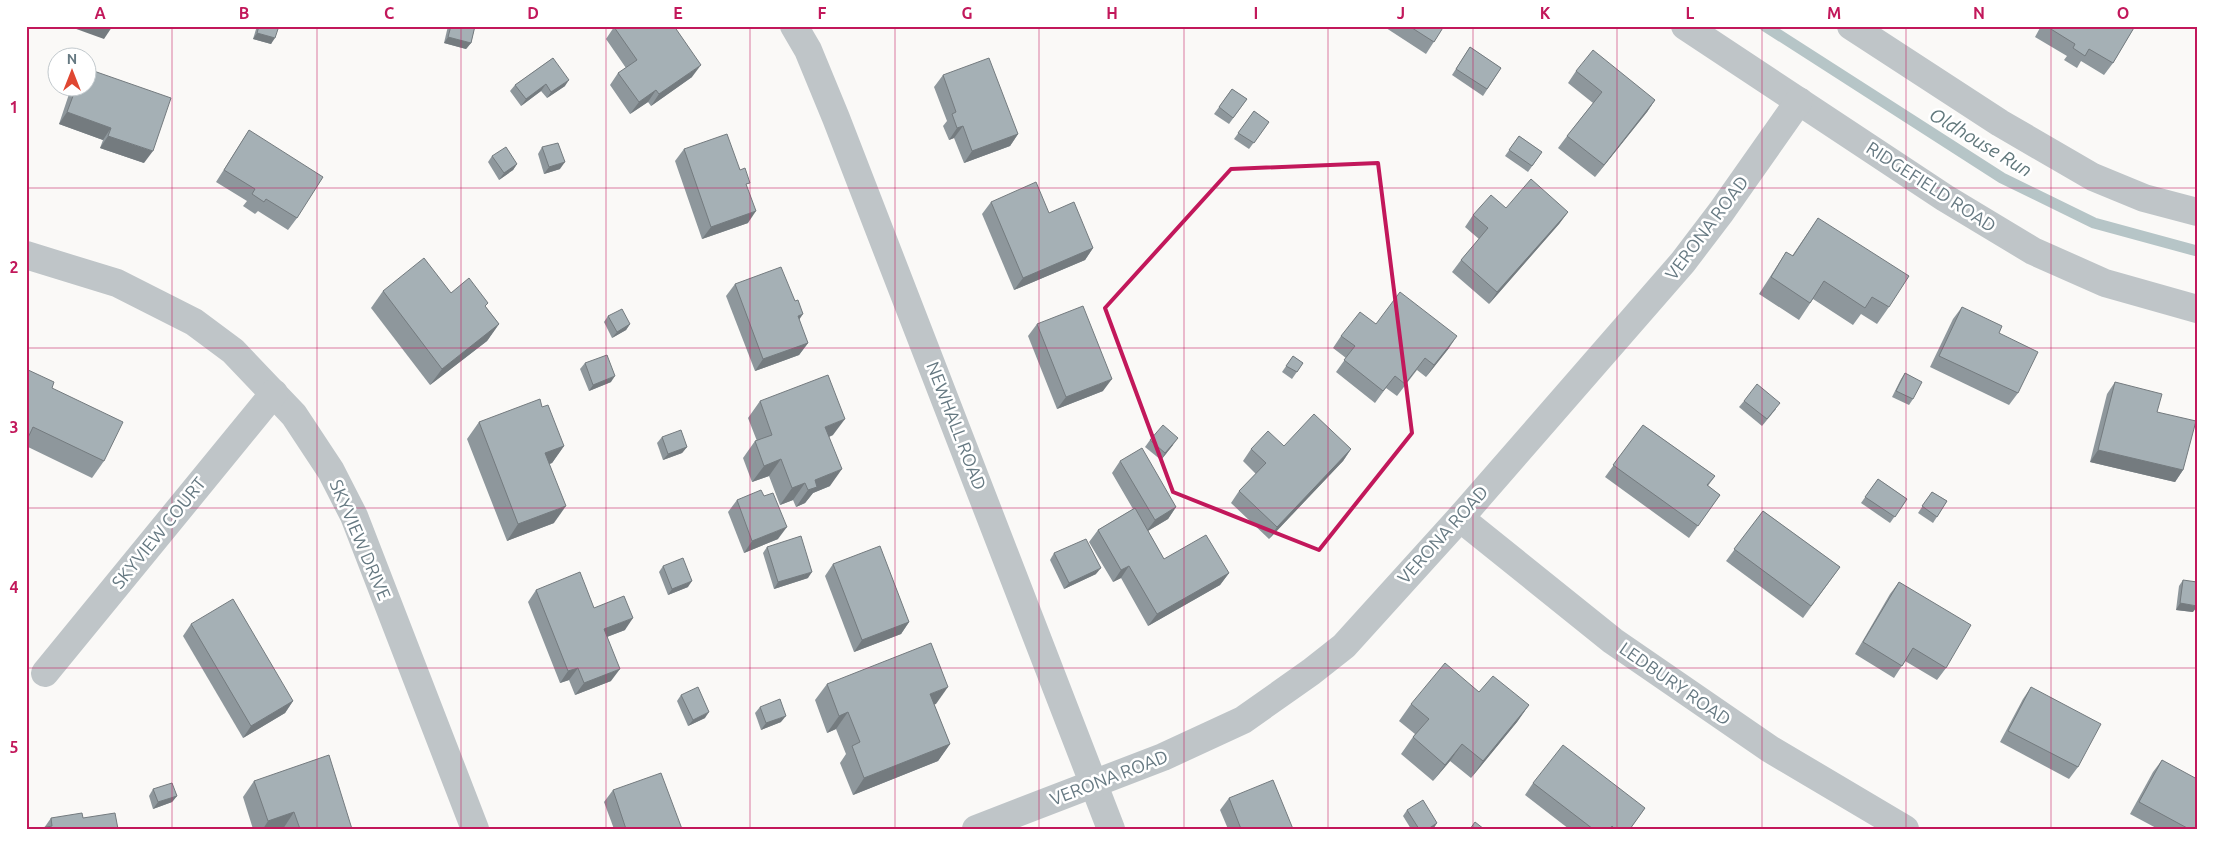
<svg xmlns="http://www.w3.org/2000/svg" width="2223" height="855" viewBox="0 0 2223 855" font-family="Ubuntu,sans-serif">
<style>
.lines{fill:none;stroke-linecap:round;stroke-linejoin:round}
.stream{stroke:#b6c5c7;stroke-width:11}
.minor{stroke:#bfc5c8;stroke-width:28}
.wall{fill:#8e979c}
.shaded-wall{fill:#747b7f}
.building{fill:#a5b0b5;stroke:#747b7f}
.marked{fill:none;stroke:#c2185b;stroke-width:4;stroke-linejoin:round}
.grid{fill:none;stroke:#c2185b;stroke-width:1;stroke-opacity:0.55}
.labels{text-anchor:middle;stroke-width:5;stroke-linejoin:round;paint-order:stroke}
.street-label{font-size:18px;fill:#667982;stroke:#fff}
.water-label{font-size:19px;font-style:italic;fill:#60777b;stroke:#fff}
.neatline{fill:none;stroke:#c2185b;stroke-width:2}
.grid-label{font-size:16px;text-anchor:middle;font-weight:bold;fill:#c2185b}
</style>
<rect width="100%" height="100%" fill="#faf9f7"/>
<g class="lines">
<path class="stream" d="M 1765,26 L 2002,178 L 2094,223 L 2197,251"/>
<g class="minor">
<path d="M 794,26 L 808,50 L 836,118 L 1111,829"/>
<path d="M 1685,26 L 1945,198 L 2033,251 L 2105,283 L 2197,309"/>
<path d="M 1851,26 L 2000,123 L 2093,177 L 2144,198 L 2197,212"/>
<path d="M 26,255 L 117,283 L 194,322 L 233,351 L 294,415 L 331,471 L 354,516 L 475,829"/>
<path d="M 1460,518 L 1613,641 L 1770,749 L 1905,829"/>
<path d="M 45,673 L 274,393"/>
<path d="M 976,829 L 1163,757 L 1243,720 L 1311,672 L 1344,646 L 1460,518 L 1683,262 L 1721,212 L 1799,101"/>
</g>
</g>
<g class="wall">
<path d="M 257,26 L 279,26 L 271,44 L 253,39 Z"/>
<path d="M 448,26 L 475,26 L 471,43 L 466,49 L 444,43 Z"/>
<path d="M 1383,26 L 1444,26 L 1426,54 Z"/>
<path d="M 2041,26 L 2135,26 L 2113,63 L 2104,75 L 2081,61 L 2077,68 L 2064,60 L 2067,56 L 2035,37 Z"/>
<path d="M 614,27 L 692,77 L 651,106 L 648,102 L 630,114 L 610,85 L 618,73 L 626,68 L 606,39 Z"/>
<path d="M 1470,47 L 1501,68 L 1483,96 L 1452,75 Z"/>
<path d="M 553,58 L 565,86 L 547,98 L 541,91 L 521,106 L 510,91 L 515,85 Z"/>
<path d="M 1576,71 L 1655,100 L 1647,112 L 1595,177 L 1558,148 L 1567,136 L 1593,103 L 1568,83 Z"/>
<path d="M 943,75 L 1018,134 L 1010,146 L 964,163 L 954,138 L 949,140 L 943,126 L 947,121 L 934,87 Z"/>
<path d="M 71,88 L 88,88 L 144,163 L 100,148 L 103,140 L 59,124 Z"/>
<path d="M 1232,89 L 1247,99 L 1229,124 L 1214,114 Z"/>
<path d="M 1254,111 L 1269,122 L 1249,149 L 1234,139 Z"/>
<path d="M 249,130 L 297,218 L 288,230 L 258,211 L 255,214 L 243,206 L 247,201 L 216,182 Z"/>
<path d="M 1519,136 L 1542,152 L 1528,172 L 1505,156 Z"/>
<path d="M 542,147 L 560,169 L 544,174 L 538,154 Z"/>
<path d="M 684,149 L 747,187 L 748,223 L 702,239 L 675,161 Z"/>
<path d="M 492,156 L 517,164 L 513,170 L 499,180 L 488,162 Z"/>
<path d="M 991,202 L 1049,213 L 1093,248 L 1085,260 L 1014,290 L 982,214 Z"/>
<path d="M 1506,208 L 1568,212 L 1559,224 L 1489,304 L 1452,272 L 1461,260 L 1479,239 L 1465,227 L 1473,215 Z"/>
<path d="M 1818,218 L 1889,307 L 1877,324 L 1861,314 L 1853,325 L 1813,299 L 1799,320 L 1759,294 L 1786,252 L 1792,256 Z"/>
<path d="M 735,284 L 799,320 L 808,343 L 799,355 L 755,371 L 726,296 Z"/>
<path d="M 383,291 L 451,293 L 486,307 L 499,324 L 487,341 L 430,385 L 371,308 Z"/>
<path d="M 1962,307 L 1999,333 L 2018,393 L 2009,405 L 1930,367 L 1953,319 Z"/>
<path d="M 608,316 L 630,324 L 626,330 L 612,338 L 604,322 Z"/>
<path d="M 1037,324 L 1103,391 L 1057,409 L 1028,336 Z"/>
<path d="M 1376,324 L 1449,348 L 1426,377 L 1417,370 L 1397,396 L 1386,388 L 1375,403 L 1336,372 L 1346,358 L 1333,348 L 1341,336 Z"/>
<path d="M 1293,356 L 1303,363 L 1292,379 L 1282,372 Z"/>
<path d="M 585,363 L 611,382 L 589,391 L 580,369 Z"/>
<path d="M 26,369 L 52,388 L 104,461 L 92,478 L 26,446 Z"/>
<path d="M 1905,373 L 1913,399 L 1909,405 L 1892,397 L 1901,379 Z"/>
<path d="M 2115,382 L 2157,412 L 2183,470 L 2175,482 L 2090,462 L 2107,394 Z"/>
<path d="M 760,401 L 833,435 L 829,437 L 830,486 L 813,493 L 805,503 L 796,507 L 793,500 L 780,505 L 769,476 L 752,482 L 743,458 L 755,441 L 757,441 L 748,418 Z"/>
<path d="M 1744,401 L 1776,409 L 1762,426 L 1739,407 Z"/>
<path d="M 542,407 L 564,446 L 552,463 L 549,464 L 554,523 L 507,541 L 467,439 L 479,422 Z"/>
<path d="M 1643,425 L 1715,476 L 1708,486 L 1720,495 L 1689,538 L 1605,477 Z"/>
<path d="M 662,437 L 687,447 L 682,453 L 663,460 L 657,443 Z"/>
<path d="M 1150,440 L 1173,445 L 1161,460 L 1145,447 Z"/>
<path d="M 1284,446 L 1351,449 L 1343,461 L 1269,539 L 1231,503 L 1239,491 L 1256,474 L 1243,461 L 1251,449 Z"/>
<path d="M 1120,461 L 1176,507 L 1168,519 L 1148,531 L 1164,559 L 1229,573 L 1220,585 L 1148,626 L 1121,578 L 1113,582 L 1089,542 L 1098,530 L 1133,509 L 1112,473 Z"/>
<path d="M 1878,479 L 1907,499 L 1890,523 L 1861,503 Z"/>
<path d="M 1932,492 L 1947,501 L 1933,523 L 1918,513 Z"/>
<path d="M 737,500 L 778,539 L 744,553 L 728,512 Z"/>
<path d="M 1763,511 L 1840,567 L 1803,618 L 1726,561 Z"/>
<path d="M 767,547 L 808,578 L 774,589 L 763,553 Z"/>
<path d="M 1054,553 L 1096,574 L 1064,589 L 1050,560 Z"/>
<path d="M 833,564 L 909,622 L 901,634 L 854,652 L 825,576 Z"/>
<path d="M 663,566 L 688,587 L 668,595 L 659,572 Z"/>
<path d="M 2183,580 L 2193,612 L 2176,610 L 2179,586 Z"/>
<path d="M 1899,582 L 1946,668 L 1937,680 L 1905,661 L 1894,678 L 1855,654 L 1890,594 Z"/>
<path d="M 536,590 L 594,608 L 625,630 L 607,637 L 611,681 L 575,695 L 569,680 L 560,683 L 528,602 Z"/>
<path d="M 191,624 L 293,701 L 285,713 L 243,738 L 183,636 Z"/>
<path d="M 827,684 L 936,704 L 934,704 L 950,744 L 938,761 L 853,795 L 840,763 L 846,754 L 836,729 L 827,733 L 815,700 Z"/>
<path d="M 2031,687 L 2078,767 L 2069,779 L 2000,742 L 2023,699 Z"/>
<path d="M 1479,692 L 1529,705 L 1517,722 L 1471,778 L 1450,761 L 1433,781 L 1401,754 L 1415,734 L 1399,721 L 1411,704 Z"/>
<path d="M 681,695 L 705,718 L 688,726 L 677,701 Z"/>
<path d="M 760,707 L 781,722 L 761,730 L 755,713 Z"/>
<path d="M 2162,760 L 2197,829 L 2158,829 L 2130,814 L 2153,772 Z"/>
<path d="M 254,781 L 352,829 L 253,829 L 243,797 Z"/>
<path d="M 1533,783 L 1645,808 L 1630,829 L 1569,829 L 1525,795 Z"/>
<path d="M 153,789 L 177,796 L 172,802 L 153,809 L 149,796 Z"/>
<path d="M 613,790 L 682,829 L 614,829 L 604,802 Z"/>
<path d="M 1229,798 L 1293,829 L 1228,829 L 1220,810 Z"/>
<path d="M 1407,810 L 1437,823 L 1433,829 L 1411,829 L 1403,816 Z"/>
<path d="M 51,818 L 83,818 L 118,829 L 44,828 Z"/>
</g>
<g class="shaded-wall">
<path d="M 68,26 L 109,26 L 112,27 L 104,39 Z"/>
<path d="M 257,33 L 275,38 L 271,44 L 253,39 Z"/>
<path d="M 448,37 L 471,43 L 466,49 L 444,43 Z"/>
<path d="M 701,65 L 692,77 L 651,106 L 659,94 Z"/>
<path d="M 569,80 L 565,86 L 547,98 L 551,92 Z"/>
<path d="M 546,84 L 541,91 L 521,106 L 526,99 Z"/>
<path d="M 656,90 L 648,102 L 630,114 L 639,102 Z"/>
<path d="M 1655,100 L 1647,112 L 1595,177 L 1604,165 Z"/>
<path d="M 67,112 L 111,128 L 103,140 L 59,124 Z"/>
<path d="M 963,126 L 954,138 L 949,140 L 957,128 Z"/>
<path d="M 1018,134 L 1010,146 L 964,163 L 972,151 Z"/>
<path d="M 108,136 L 153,151 L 144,163 L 100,148 Z"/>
<path d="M 565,162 L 560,169 L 544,174 L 549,167 Z"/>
<path d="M 517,164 L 513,170 L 499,180 L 504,173 Z"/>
<path d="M 756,211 L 748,223 L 702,239 L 711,227 Z"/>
<path d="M 1568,212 L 1559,224 L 1489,304 L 1497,292 Z"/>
<path d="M 1093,248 L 1085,260 L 1014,290 L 1023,278 Z"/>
<path d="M 803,314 L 795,326 L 798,316 Z"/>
<path d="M 499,324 L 487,341 L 430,385 L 442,369 Z"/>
<path d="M 630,324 L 626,330 L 612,338 L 617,332 Z"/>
<path d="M 1457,336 L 1449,348 L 1426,377 L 1434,365 Z"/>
<path d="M 808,343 L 799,355 L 755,371 L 763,359 Z"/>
<path d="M 615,376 L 611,382 L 589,391 L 593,385 Z"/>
<path d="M 1112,379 L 1103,391 L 1057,409 L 1066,397 Z"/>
<path d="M 845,419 L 833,435 L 813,443 L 825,427 Z"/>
<path d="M 1178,438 L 1173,445 L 1161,460 L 1165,453 Z"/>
<path d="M 564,446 L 552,463 L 533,470 L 545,453 Z"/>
<path d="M 687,447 L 682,453 L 663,460 L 668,454 Z"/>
<path d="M 1351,449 L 1343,461 L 1269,539 L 1277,527 Z"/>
<path d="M 2098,450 L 2183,470 L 2175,482 L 2090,462 Z"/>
<path d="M 781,459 L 769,476 L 752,482 L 764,466 Z"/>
<path d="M 842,469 L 830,486 L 813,493 L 805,503 L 796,507 L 815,480 Z"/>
<path d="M 805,483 L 793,500 L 780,505 L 792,488 Z"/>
<path d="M 566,506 L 554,523 L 507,541 L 518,524 Z"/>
<path d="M 1176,507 L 1168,519 L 1146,532 L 1155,520 Z"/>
<path d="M 787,527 L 778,539 L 744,553 L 752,541 Z"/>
<path d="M 1129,566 L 1121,578 L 1113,582 L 1121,570 Z"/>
<path d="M 1101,568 L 1096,574 L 1064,589 L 1069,583 Z"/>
<path d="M 812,572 L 808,578 L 774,589 L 778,582 Z"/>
<path d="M 1229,573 L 1220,585 L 1148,626 L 1157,614 Z"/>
<path d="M 692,581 L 688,587 L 668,595 L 672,589 Z"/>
<path d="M 2180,603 L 2197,606 L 2197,607 L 2193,612 L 2176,610 Z"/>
<path d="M 633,618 L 625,630 L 596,641 L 604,629 Z"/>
<path d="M 909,622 L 901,634 L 854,652 L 862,640 Z"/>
<path d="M 578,668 L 569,680 L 560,683 L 568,671 Z"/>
<path d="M 620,669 L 611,681 L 575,695 L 584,683 Z"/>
<path d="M 948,687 L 936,704 L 918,710 L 930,694 Z"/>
<path d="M 293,701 L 285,713 L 243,738 L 251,726 Z"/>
<path d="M 1529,705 L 1517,722 L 1471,778 L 1483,761 Z"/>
<path d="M 709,712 L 705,718 L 688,726 L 693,720 Z"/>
<path d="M 848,712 L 836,729 L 827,733 L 839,716 Z"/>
<path d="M 786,716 L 781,722 L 761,730 L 766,723 Z"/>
<path d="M 950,744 L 938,761 L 853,795 L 864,778 Z"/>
<path d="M 1462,744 L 1450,761 L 1433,781 L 1445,765 Z"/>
<path d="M 177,796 L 172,802 L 153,809 L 158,802 Z"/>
<path d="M 294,812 L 283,829 L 263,829 L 268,821 Z"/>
<path d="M 1437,823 L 1433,829 L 1428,829 Z"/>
</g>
<g class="building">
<path d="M 259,26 L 279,26 L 275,38 L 257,33 Z"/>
<path d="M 451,26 L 475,26 L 471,43 L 448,37 Z"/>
<path d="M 616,26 L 674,26 L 701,65 L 659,94 L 656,90 L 639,102 L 618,73 L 637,60 L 614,27 Z"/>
<path d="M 1409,26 L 1444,26 L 1434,42 Z"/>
<path d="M 2046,26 L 2135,26 L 2113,63 L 2089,49 L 2085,56 L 2073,48 L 2075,44 Z"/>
<path d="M 1470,47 L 1501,68 L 1487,89 L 1456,69 Z"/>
<path d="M 1593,50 L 1655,100 L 1604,165 L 1567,136 L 1602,92 L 1576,71 Z"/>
<path d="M 553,58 L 569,80 L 551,92 L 546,84 L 526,99 L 515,85 Z"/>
<path d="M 989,58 L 1018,134 L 972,151 L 963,126 L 957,128 L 952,114 L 956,112 L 943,75 Z"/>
<path d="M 88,69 L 171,98 L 153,151 L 108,136 L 111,128 L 67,112 L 76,88 L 88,88 Z"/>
<path d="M 1232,89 L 1247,99 L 1233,118 L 1219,107 Z"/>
<path d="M 1254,111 L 1269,122 L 1254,143 L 1238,133 Z"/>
<path d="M 249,130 L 323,177 L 297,218 L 266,199 L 264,202 L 252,194 L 255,189 L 224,170 Z"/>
<path d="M 727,134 L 740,170 L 745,168 L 750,183 L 746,184 L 756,211 L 711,227 L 684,149 Z"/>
<path d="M 1519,136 L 1542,152 L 1532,166 L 1509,150 Z"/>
<path d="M 558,143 L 565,162 L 549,167 L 542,147 Z"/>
<path d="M 506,147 L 517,164 L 504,173 L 492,156 Z"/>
<path d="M 1531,179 L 1568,212 L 1497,292 L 1461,260 L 1488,228 L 1473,215 L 1491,195 L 1506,208 Z"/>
<path d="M 1036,182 L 1049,213 L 1074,202 L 1093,248 L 1023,278 L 991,202 Z"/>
<path d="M 1818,218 L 1909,276 L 1889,307 L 1872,297 L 1865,308 L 1824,281 L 1810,303 L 1771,277 L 1786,252 L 1793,256 Z"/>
<path d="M 424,258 L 451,293 L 469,278 L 488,303 L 485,306 L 499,324 L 442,369 L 383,291 Z"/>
<path d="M 781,267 L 795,301 L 798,300 L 803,314 L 798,316 L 808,343 L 763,359 L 735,284 Z"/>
<path d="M 1400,292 L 1457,336 L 1434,365 L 1425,358 L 1405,384 L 1395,376 L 1383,391 L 1344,360 L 1355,346 L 1341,336 L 1360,312 L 1376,324 Z"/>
<path d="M 1083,306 L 1112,379 L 1066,397 L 1037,324 Z"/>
<path d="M 1962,307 L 2002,326 L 1999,333 L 2038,352 L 2018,393 L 1939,356 Z"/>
<path d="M 622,309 L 630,324 L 617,332 L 608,316 Z"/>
<path d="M 607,355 L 615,376 L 593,385 L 585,363 Z"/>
<path d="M 1293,356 L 1303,363 L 1297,372 L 1286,366 Z"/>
<path d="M 26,369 L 54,382 L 52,388 L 123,422 L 104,461 L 33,427 L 26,442 Z"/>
<path d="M 1905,373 L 1922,382 L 1913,399 L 1896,391 Z"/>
<path d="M 828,375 L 845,419 L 825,427 L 842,469 L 815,480 L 817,487 L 808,490 L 805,483 L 792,488 L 781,459 L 764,466 L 755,441 L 772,435 L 760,401 Z"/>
<path d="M 2115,382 L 2162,394 L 2157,412 L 2196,421 L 2183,470 L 2098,450 Z"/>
<path d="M 1757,384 L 1780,403 L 1767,419 L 1744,401 Z"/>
<path d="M 540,399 L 542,407 L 548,405 L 564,446 L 545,453 L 566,506 L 518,524 L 479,422 Z"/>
<path d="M 1314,414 L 1351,449 L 1277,527 L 1239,491 L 1266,463 L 1251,449 L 1268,431 L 1284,446 Z"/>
<path d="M 1163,425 L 1178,438 L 1165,453 L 1150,440 Z"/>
<path d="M 1643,425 L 1715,476 L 1707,485 L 1720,495 L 1698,526 L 1613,465 Z"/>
<path d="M 681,430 L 687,447 L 668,454 L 662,437 Z"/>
<path d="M 1142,448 L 1176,507 L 1155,520 L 1120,461 Z"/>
<path d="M 1878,479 L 1907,499 L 1895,517 L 1865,497 Z"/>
<path d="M 761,490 L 764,496 L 773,493 L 787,527 L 752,541 L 737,500 Z"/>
<path d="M 1932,492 L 1947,501 L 1937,517 L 1922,506 Z"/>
<path d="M 1135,508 L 1164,559 L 1206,535 L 1229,573 L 1157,614 L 1129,566 L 1121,570 L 1098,530 Z"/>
<path d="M 1763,511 L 1840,567 L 1811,606 L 1734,549 Z"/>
<path d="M 801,536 L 812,572 L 778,582 L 767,547 Z"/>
<path d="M 1086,539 L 1101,568 L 1069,583 L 1054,553 Z"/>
<path d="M 880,546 L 909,622 L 862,640 L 833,564 Z"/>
<path d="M 683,558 L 692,581 L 672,589 L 663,566 Z"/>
<path d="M 580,572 L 594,608 L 624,596 L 633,618 L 604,629 L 620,669 L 584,683 L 578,668 L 568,671 L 536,590 Z"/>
<path d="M 2183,580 L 2197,582 L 2197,606 L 2180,603 Z"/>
<path d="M 1899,582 L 1971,625 L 1946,668 L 1913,648 L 1902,666 L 1863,642 Z"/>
<path d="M 233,599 L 293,701 L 251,726 L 191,624 Z"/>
<path d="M 931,643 L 948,687 L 930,694 L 950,744 L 864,778 L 852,746 L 860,742 L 848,712 L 839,716 L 827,684 Z"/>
<path d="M 1445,663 L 1479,692 L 1493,676 L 1529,705 L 1483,761 L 1462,744 L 1445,765 L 1413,737 L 1429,719 L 1411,704 Z"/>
<path d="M 698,687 L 709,712 L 693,720 L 681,695 Z"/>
<path d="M 2031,687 L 2101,724 L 2078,767 L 2008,731 Z"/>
<path d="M 780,699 L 786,716 L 766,723 L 760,707 Z"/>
<path d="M 1563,745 L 1645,808 L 1630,829 L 1615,829 L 1612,826 L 1610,829 L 1593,829 L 1533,783 Z"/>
<path d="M 329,755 L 352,829 L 300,829 L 294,812 L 268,821 L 254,781 Z"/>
<path d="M 2162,760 L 2197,779 L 2197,829 L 2189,829 L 2139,802 Z"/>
<path d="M 661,773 L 682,829 L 626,829 L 613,790 Z"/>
<path d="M 1273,780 L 1293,829 L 1241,829 L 1229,798 Z"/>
<path d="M 172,783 L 177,796 L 158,802 L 153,789 Z"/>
<path d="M 1423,800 L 1437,823 L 1428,829 L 1419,829 L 1407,810 Z"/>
<path d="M 82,813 L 83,818 L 115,813 L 118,829 L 36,829 L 52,826 L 51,818 Z"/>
<path d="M 1475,822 L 1484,829 L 1470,829 Z"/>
</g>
<path class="marked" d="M 1378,163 L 1412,433 L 1319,550 L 1173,492 L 1105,308 L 1231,169 Z"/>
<path class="grid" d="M 172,26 L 172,829M 317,26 L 317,829M 461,26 L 461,829M 606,26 L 606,829M 750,26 L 750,829M 895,26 L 895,829M 1039,26 L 1039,829M 1184,26 L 1184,829M 1328,26 L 1328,829M 1473,26 L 1473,829M 1617,26 L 1617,829M 1762,26 L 1762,829M 1906,26 L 1906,829M 2051,26 L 2051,829M 26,188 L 2197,188M 26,348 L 2197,348M 26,508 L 2197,508M 26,668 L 2197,668"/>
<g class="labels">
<g class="street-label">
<text transform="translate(1931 187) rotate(33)" y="6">RIDGEFIELD ROAD</text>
<text transform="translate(1707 228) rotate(-53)" y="6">VERONA ROAD</text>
<text transform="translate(956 426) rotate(69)" y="6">NEWHALL ROAD</text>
<text transform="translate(159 533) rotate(-51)" y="6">SKYVIEW COURT</text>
<text transform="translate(1443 535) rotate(-48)" y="6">VERONA ROAD</text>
<text transform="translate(360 540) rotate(67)" y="6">SKYVIEW DRIVE</text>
<text transform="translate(1675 684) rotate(35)" y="6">LEDBURY ROAD</text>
<text transform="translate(1109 778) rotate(-21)" y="6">VERONA ROAD</text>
</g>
<g class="water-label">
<text transform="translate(1981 142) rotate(31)" y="7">Oldhouse Run</text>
</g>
</g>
<rect width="2223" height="855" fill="none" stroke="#ffffff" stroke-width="55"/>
<g transform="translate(72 72)"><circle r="24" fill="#ffffff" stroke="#c2c9cd"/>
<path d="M0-4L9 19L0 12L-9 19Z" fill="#df4732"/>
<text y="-8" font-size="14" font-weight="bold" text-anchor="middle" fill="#667982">N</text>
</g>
<rect x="28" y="28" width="2168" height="800" class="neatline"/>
<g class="grid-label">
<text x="100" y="19">A</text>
<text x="244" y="19">B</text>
<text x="389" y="19">C</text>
<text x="533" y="19">D</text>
<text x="678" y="19">E</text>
<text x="822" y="19">F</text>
<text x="967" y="19">G</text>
<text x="1112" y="19">H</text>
<text x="1256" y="19">I</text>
<text x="1401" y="19">J</text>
<text x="1545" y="19">K</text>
<text x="1690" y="19">L</text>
<text x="1834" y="19">M</text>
<text x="1979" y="19">N</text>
<text x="2123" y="19">O</text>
<text x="14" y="113">1</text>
<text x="14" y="273">2</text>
<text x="14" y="433">3</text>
<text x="14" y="593">4</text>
<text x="14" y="753">5</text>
</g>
</svg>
